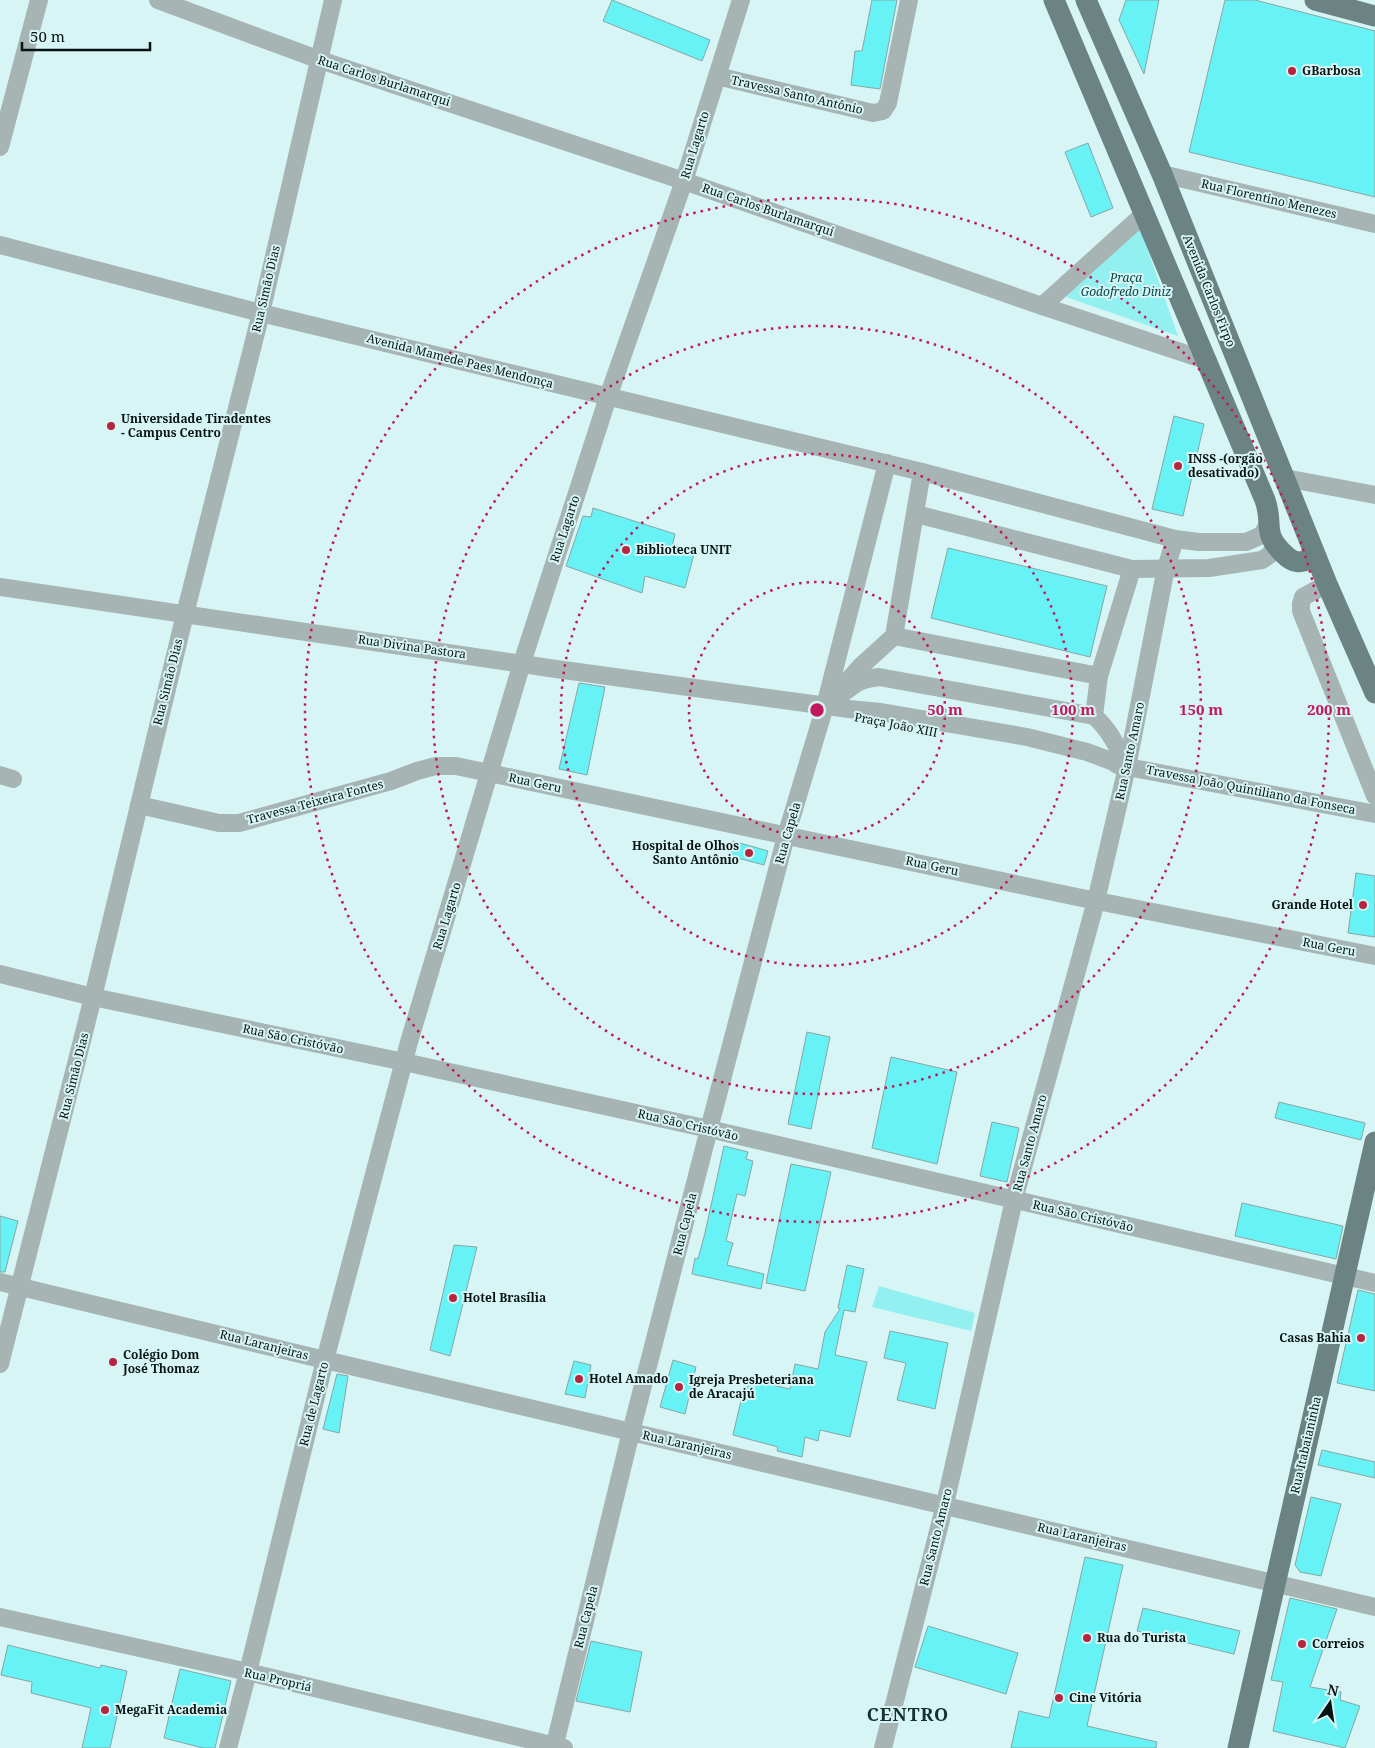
<svg xmlns="http://www.w3.org/2000/svg" width="1375" height="1748" viewBox="0 0 1375 1748" font-family="'Noto Serif',serif">
<style>
.green{fill:#93f0f1}
.building{fill:#67f3f5;stroke:#88a5a5}
.lines{fill:none;stroke-linecap:round;stroke-linejoin:round}
.minor{stroke:#a7b4b4;stroke-width:18}
.major{stroke:#6c8383;stroke-width:21}
.ring{fill:none;stroke:#c2185b;stroke-width:2.5;stroke-dasharray:2.5 5}
.poi-dot{fill:#b62540;stroke:#d7f5f5;stroke-width:2}
.labels{text-anchor:middle;stroke-width:4;stroke-linejoin:round;paint-order:stroke}
.poi-label{font-size:12px;font-weight:bold;fill:#081313;stroke:#d7f5f5;text-anchor:start}
.street-label{font-size:12px;fill:#081313;stroke:#d7f5f5}
.park-label{font-size:12px;font-style:italic;fill:#054849;stroke:#d7f5f5}
.district-label{font-size:18px;font-weight:bold;letter-spacing:1px;fill:#163030;stroke:#d7f5f5}
.centre{fill:#c2185b;stroke:#d7f5f5;stroke-width:2.5}
.ring-label{font-size:15px;text-anchor:middle;font-weight:bold;fill:#c2185b;stroke:#d7f5f5;stroke-width:4;stroke-linejoin:round;paint-order:stroke}
</style>
<rect width="100%" height="100%" fill="#d7f5f5"/>
<g class="green">
<path d="M 1140,228 L 1178,336 L 1066,297 Z"/>
<path d="M 879,1286 L 975,1313 L 971,1331 L 872,1307 Z"/>
</g>
<g class="building">
<path d="M 612,0 L 710,40 L 702,61 L 603,21 Z"/>
<path d="M 872,0 L 897,0 L 880,89 L 851,85 L 855,51 L 862,51 Z"/>
<path d="M 1126,0 L 1159,0 L 1144,74 L 1119,20 Z"/>
<path d="M 1225,0 L 1255,0 L 1375,31 L 1375,197 L 1189,152 Z"/>
<path d="M 1088,143 L 1113,208 L 1091,217 L 1065,152 Z"/>
<path d="M 1174,416 L 1204,424 L 1183,516 L 1152,509 Z"/>
<path d="M 593,508 L 675,534 L 672,547 L 694,554 L 685,588 L 645,576 L 642,593 L 566,566 L 583,516 L 591,517 Z"/>
<path d="M 948,548 L 1107,586 L 1090,657 L 931,618 Z"/>
<path d="M 579,683 L 605,687 L 587,775 L 559,769 Z"/>
<path d="M 733,841 L 768,851 L 764,865 L 730,856 Z"/>
<path d="M 1356,873 L 1375,876 L 1375,937 L 1348,933 Z"/>
<path d="M 807,1032 L 830,1037 L 811,1129 L 788,1124 Z"/>
<path d="M 891,1057 L 957,1072 L 937,1164 L 872,1148 Z"/>
<path d="M 1279,1102 L 1365,1123 L 1361,1140 L 1275,1118 Z"/>
<path d="M 992,1122 L 1019,1128 L 1007,1182 L 980,1176 Z"/>
<path d="M 724,1146 L 748,1152 L 746,1159 L 753,1161 L 745,1196 L 737,1194 L 726,1241 L 733,1243 L 727,1265 L 764,1274 L 761,1289 L 692,1274 L 695,1258 L 698,1259 L 705,1233 Z"/>
<path d="M 791,1164 L 831,1172 L 805,1291 L 766,1283 Z"/>
<path d="M 1242,1203 L 1343,1226 L 1336,1259 L 1235,1236 Z"/>
<path d="M 0,1216 L 18,1221 L 5,1272 L 0,1272 Z"/>
<path d="M 454,1245 L 477,1247 L 450,1356 L 430,1350 Z"/>
<path d="M 847,1265 L 864,1269 L 855,1312 L 844,1310 L 835,1355 L 867,1362 L 850,1437 L 820,1430 L 818,1441 L 805,1437 L 802,1457 L 777,1451 L 778,1447 L 733,1435 L 743,1392 L 746,1392 L 749,1380 L 790,1389 L 795,1364 L 818,1369 L 825,1332 L 840,1309 L 838,1308 Z"/>
<path d="M 1358,1290 L 1375,1294 L 1375,1391 L 1337,1383 Z"/>
<path d="M 890,1331 L 948,1343 L 935,1409 L 897,1400 L 906,1363 L 884,1358 Z"/>
<path d="M 673,1360 L 696,1367 L 685,1414 L 660,1407 Z"/>
<path d="M 574,1361 L 591,1365 L 585,1398 L 565,1394 Z"/>
<path d="M 337,1374 L 348,1376 L 339,1433 L 323,1429 Z"/>
<path d="M 1322,1450 L 1375,1462 L 1375,1478 L 1318,1465 Z"/>
<path d="M 1311,1497 L 1341,1504 L 1321,1576 L 1300,1572 L 1295,1565 Z"/>
<path d="M 1085,1557 L 1123,1565 L 1087,1726 L 1157,1742 L 1156,1748 L 1011,1748 L 1019,1711 L 1049,1718 Z"/>
<path d="M 1290,1598 L 1337,1609 L 1310,1687 L 1341,1692 L 1340,1700 L 1360,1706 L 1345,1748 L 1273,1731 L 1283,1682 L 1271,1680 Z"/>
<path d="M 1143,1608 L 1240,1631 L 1234,1654 L 1137,1631 Z"/>
<path d="M 928,1626 L 1018,1653 L 1006,1694 L 915,1667 Z"/>
<path d="M 591,1641 L 642,1652 L 630,1712 L 576,1701 Z"/>
<path d="M 8,1645 L 100,1668 L 101,1665 L 127,1671 L 110,1748 L 82,1748 L 91,1708 L 31,1693 L 32,1682 L 1,1675 Z"/>
<path d="M 180,1669 L 231,1681 L 215,1748 L 203,1748 L 164,1738 Z"/>
</g>
<g class="lines">
<g class="minor">
<path d="M 158,0 L 320,60 L 684,181 L 1042,306 L 1208,361"/>
<path d="M 717,76 L 873,113 L 883,111 L 888,103 L 909,0"/>
<path d="M 0,147 L 39,0"/>
<path d="M 1162,174 L 1375,224"/>
<path d="M 0,245 L 261,313 L 922,472 L 1175,539 L 1199,542 L 1246,542 L 1262,535 L 1268,524"/>
<path d="M 1042,306 L 1145,213"/>
<path d="M 1285,478 L 1375,495"/>
<path d="M 916,514 L 1132,569 L 1209,568 L 1262,560 L 1271,554 L 1274,544"/>
<path d="M 1327,584 L 1303,597 L 1301,604 L 1301,611 L 1375,796"/>
<path d="M 0,587 L 556,669 L 849,709 L 881,712 L 1027,737 L 1087,752 L 1127,767"/>
<path d="M 894,636 L 1099,676"/>
<path d="M 844,685 L 860,667 L 894,636 L 922,472"/>
<path d="M 825,706 L 857,683 L 867,679 L 879,677 L 1094,716 C 1110,730 1118,748 1127,767"/>
<path d="M 1094,716 L 1099,676 L 1132,569"/>
<path d="M 1117,765 L 1375,814"/>
<path d="M 0,775 L 13,779"/>
<path d="M 139,805 L 219,823 L 239,823 L 391,781 L 417,771 L 436,766 L 456,766 L 1077,897 L 1375,956"/>
<path d="M 0,974 L 93,997 L 404,1062 L 709,1129 L 1375,1283"/>
<path d="M 0,1282 L 325,1360 L 1375,1607"/>
<path d="M 0,1364 L 93,997 L 185,614 L 261,313 L 333,0"/>
<path d="M 0,1617 L 248,1672 L 564,1748"/>
<path d="M 228,1748 L 248,1672 L 325,1360 L 409,1042 L 522,663 L 608,397 L 684,181 L 741,0"/>
<path d="M 554,1748 L 631,1432 L 709,1129 L 786,836 L 825,706 L 887,463"/>
<path d="M 883,1748 L 945,1504 L 1014,1200 L 1096,901 L 1127,767 L 1166,568 L 1175,539"/>
</g>
<g class="major">
<path d="M 1054,0 L 1265,500 C 1274,525 1261,532 1284,554 C 1296,566 1302,562 1316,557"/>
<path d="M 1086,0 L 1162,174 L 1327,584 L 1375,693"/>
<path d="M 1315,0 L 1375,16"/>
<path d="M 1238,1748 L 1375,1142"/>
</g>
</g>
<g class="ring">
<circle cx="817" cy="710" r="128"/>
<circle cx="817" cy="710" r="256"/>
<circle cx="817" cy="710" r="384"/>
<circle cx="817" cy="710" r="512"/>
</g>
<g class="poi-dot">
<circle cx="1292" cy="71" r="5"/>
<circle cx="111" cy="426" r="5"/>
<circle cx="1178" cy="466" r="5"/>
<circle cx="626" cy="550" r="5"/>
<circle cx="749" cy="853" r="5"/>
<circle cx="1363" cy="905" r="5"/>
<circle cx="453" cy="1298" r="5"/>
<circle cx="1361" cy="1338" r="5"/>
<circle cx="113" cy="1362" r="5"/>
<circle cx="579" cy="1379" r="5"/>
<circle cx="679" cy="1387" r="5"/>
<circle cx="1087" cy="1638" r="5"/>
<circle cx="1302" cy="1644" r="5"/>
<circle cx="1059" cy="1698" r="5"/>
<circle cx="105" cy="1710" r="5"/>
</g>
<g class="labels">
<g class="poi-label">
<text x="1302" y="75">GBarbosa</text>
<text x="121" y="423">Universidade Tiradentes<tspan x="121" dy="14">- Campus Centro</tspan></text>
<text x="1188" y="463">INSS -(orgão<tspan x="1188" dy="14">desativado)</tspan></text>
<text x="636" y="554">Biblioteca UNIT</text>
<text x="739" y="850" text-anchor="end">Hospital de Olhos<tspan x="739" dy="14">Santo Antônio</tspan></text>
<text x="1353" y="909" text-anchor="end">Grande Hotel</text>
<text x="463" y="1302">Hotel Brasília</text>
<text x="1351" y="1342" text-anchor="end">Casas Bahia</text>
<text x="123" y="1359">Colégio Dom<tspan x="123" dy="14">José Thomaz</tspan></text>
<text x="589" y="1383">Hotel Amado</text>
<text x="689" y="1384">Igreja Presbeteriana<tspan x="689" dy="14">de Aracajú</tspan></text>
<text x="1097" y="1642">Rua do Turista</text>
<text x="1312" y="1648">Correios</text>
<text x="1069" y="1702">Cine Vitória</text>
<text x="115" y="1714">MegaFit Academia</text>
</g>
<g class="street-label">
<text transform="translate(384 81) rotate(18)" y="4">Rua Carlos Burlamarqui</text>
<text transform="translate(797 95) rotate(13)" y="4">Travessa Santo Antônio</text>
<text transform="translate(695 145) rotate(-73)" y="4">Rua Lagarto</text>
<text transform="translate(1269 199) rotate(13)" y="4">Rua Florentino Menezes</text>
<text transform="translate(768 210) rotate(19)" y="4">Rua Carlos Burlamarqui</text>
<text transform="translate(266 289) rotate(-77)" y="4">Rua Simão Dias</text>
<text transform="translate(1209 291) rotate(68)" y="4">Avenida Carlos Firpo</text>
<text transform="translate(460 361) rotate(14)" y="4">Avenida Mamede Paes Mendonça</text>
<text transform="translate(565 529) rotate(-72)" y="4">Rua Lagarto</text>
<text transform="translate(412 647) rotate(8)" y="4">Rua Divina Pastora</text>
<text transform="translate(168 682) rotate(-76)" y="4">Rua Simão Dias</text>
<text transform="translate(896 725) rotate(11)" y="4">Praça João XIII</text>
<text transform="translate(1130 751) rotate(-78)" y="4">Rua Santo Amaro</text>
<text transform="translate(535 783) rotate(12)" y="4">Rua Geru</text>
<text transform="translate(1251 790) rotate(11)" y="4">Travessa João Quintiliano da Fonseca</text>
<text transform="translate(315 802) rotate(-15)" y="4">Travessa Teixeira Fontes</text>
<text transform="translate(788 833) rotate(-74)" y="4">Rua Capela</text>
<text transform="translate(932 866) rotate(12)" y="4">Rua Geru</text>
<text transform="translate(447 916) rotate(-73)" y="4">Rua Lagarto</text>
<text transform="translate(1329 947) rotate(11)" y="4">Rua Geru</text>
<text transform="translate(293 1039) rotate(12)" y="4">Rua São Cristóvão</text>
<text transform="translate(74 1076) rotate(-76)" y="4">Rua Simão Dias</text>
<text transform="translate(688 1125) rotate(13)" y="4">Rua São Cristóvão</text>
<text transform="translate(1030 1143) rotate(-75)" y="4">Rua Santo Amaro</text>
<text transform="translate(1083 1216) rotate(13)" y="4">Rua São Cristóvão</text>
<text transform="translate(685 1224) rotate(-76)" y="4">Rua Capela</text>
<text transform="translate(264 1345) rotate(14)" y="4">Rua Laranjeiras</text>
<text transform="translate(314 1404) rotate(-76)" y="4">Rua de Lagarto</text>
<text transform="translate(687 1445) rotate(13)" y="4">Rua Laranjeiras</text>
<text transform="translate(1306 1445) rotate(-77)" y="4">Rua Itabaianinha</text>
<text transform="translate(936 1537) rotate(-76)" y="4">Rua Santo Amaro</text>
<text transform="translate(1082 1537) rotate(13)" y="4">Rua Laranjeiras</text>
<text transform="translate(586 1617) rotate(-76)" y="4">Rua Capela</text>
<text transform="translate(278 1680) rotate(13)" y="4">Rua Propriá</text>
</g>
<g class="park-label">
<text x="1126" y="282">Praça<tspan x="1126" dy="14">Godofredo Diniz</tspan></text>
</g>
<g class="district-label">
<text x="908" y="1721">CENTRO</text>
</g>
</g>
<circle cx="817" cy="710" r="8" class="centre"/>
<g class="ring-label">
<text x="945" y="715">50 m</text>
<text x="1073" y="715">100 m</text>
<text x="1201" y="715">150 m</text>
<text x="1329" y="715">200 m</text>
</g>
<g transform="translate(1330 1703) rotate(13)" stroke="#d7f5f5" stroke-width="4" paint-order="stroke">
<path d="M0-4L9 19L0 12L-9 19Z" fill="#081313"/>
<text y="-8" font-size="14" font-weight="bold" text-anchor="middle" fill="#081313">N</text>
</g>
<path d="M22 42v8h128v-8" fill="none" stroke="#081313" stroke-width="2.5"/>
<text x="30" y="42" font-size="15" fill="#081313" stroke="#d7f5f5" stroke-width="4" paint-order="stroke">50 m</text>
</svg>
